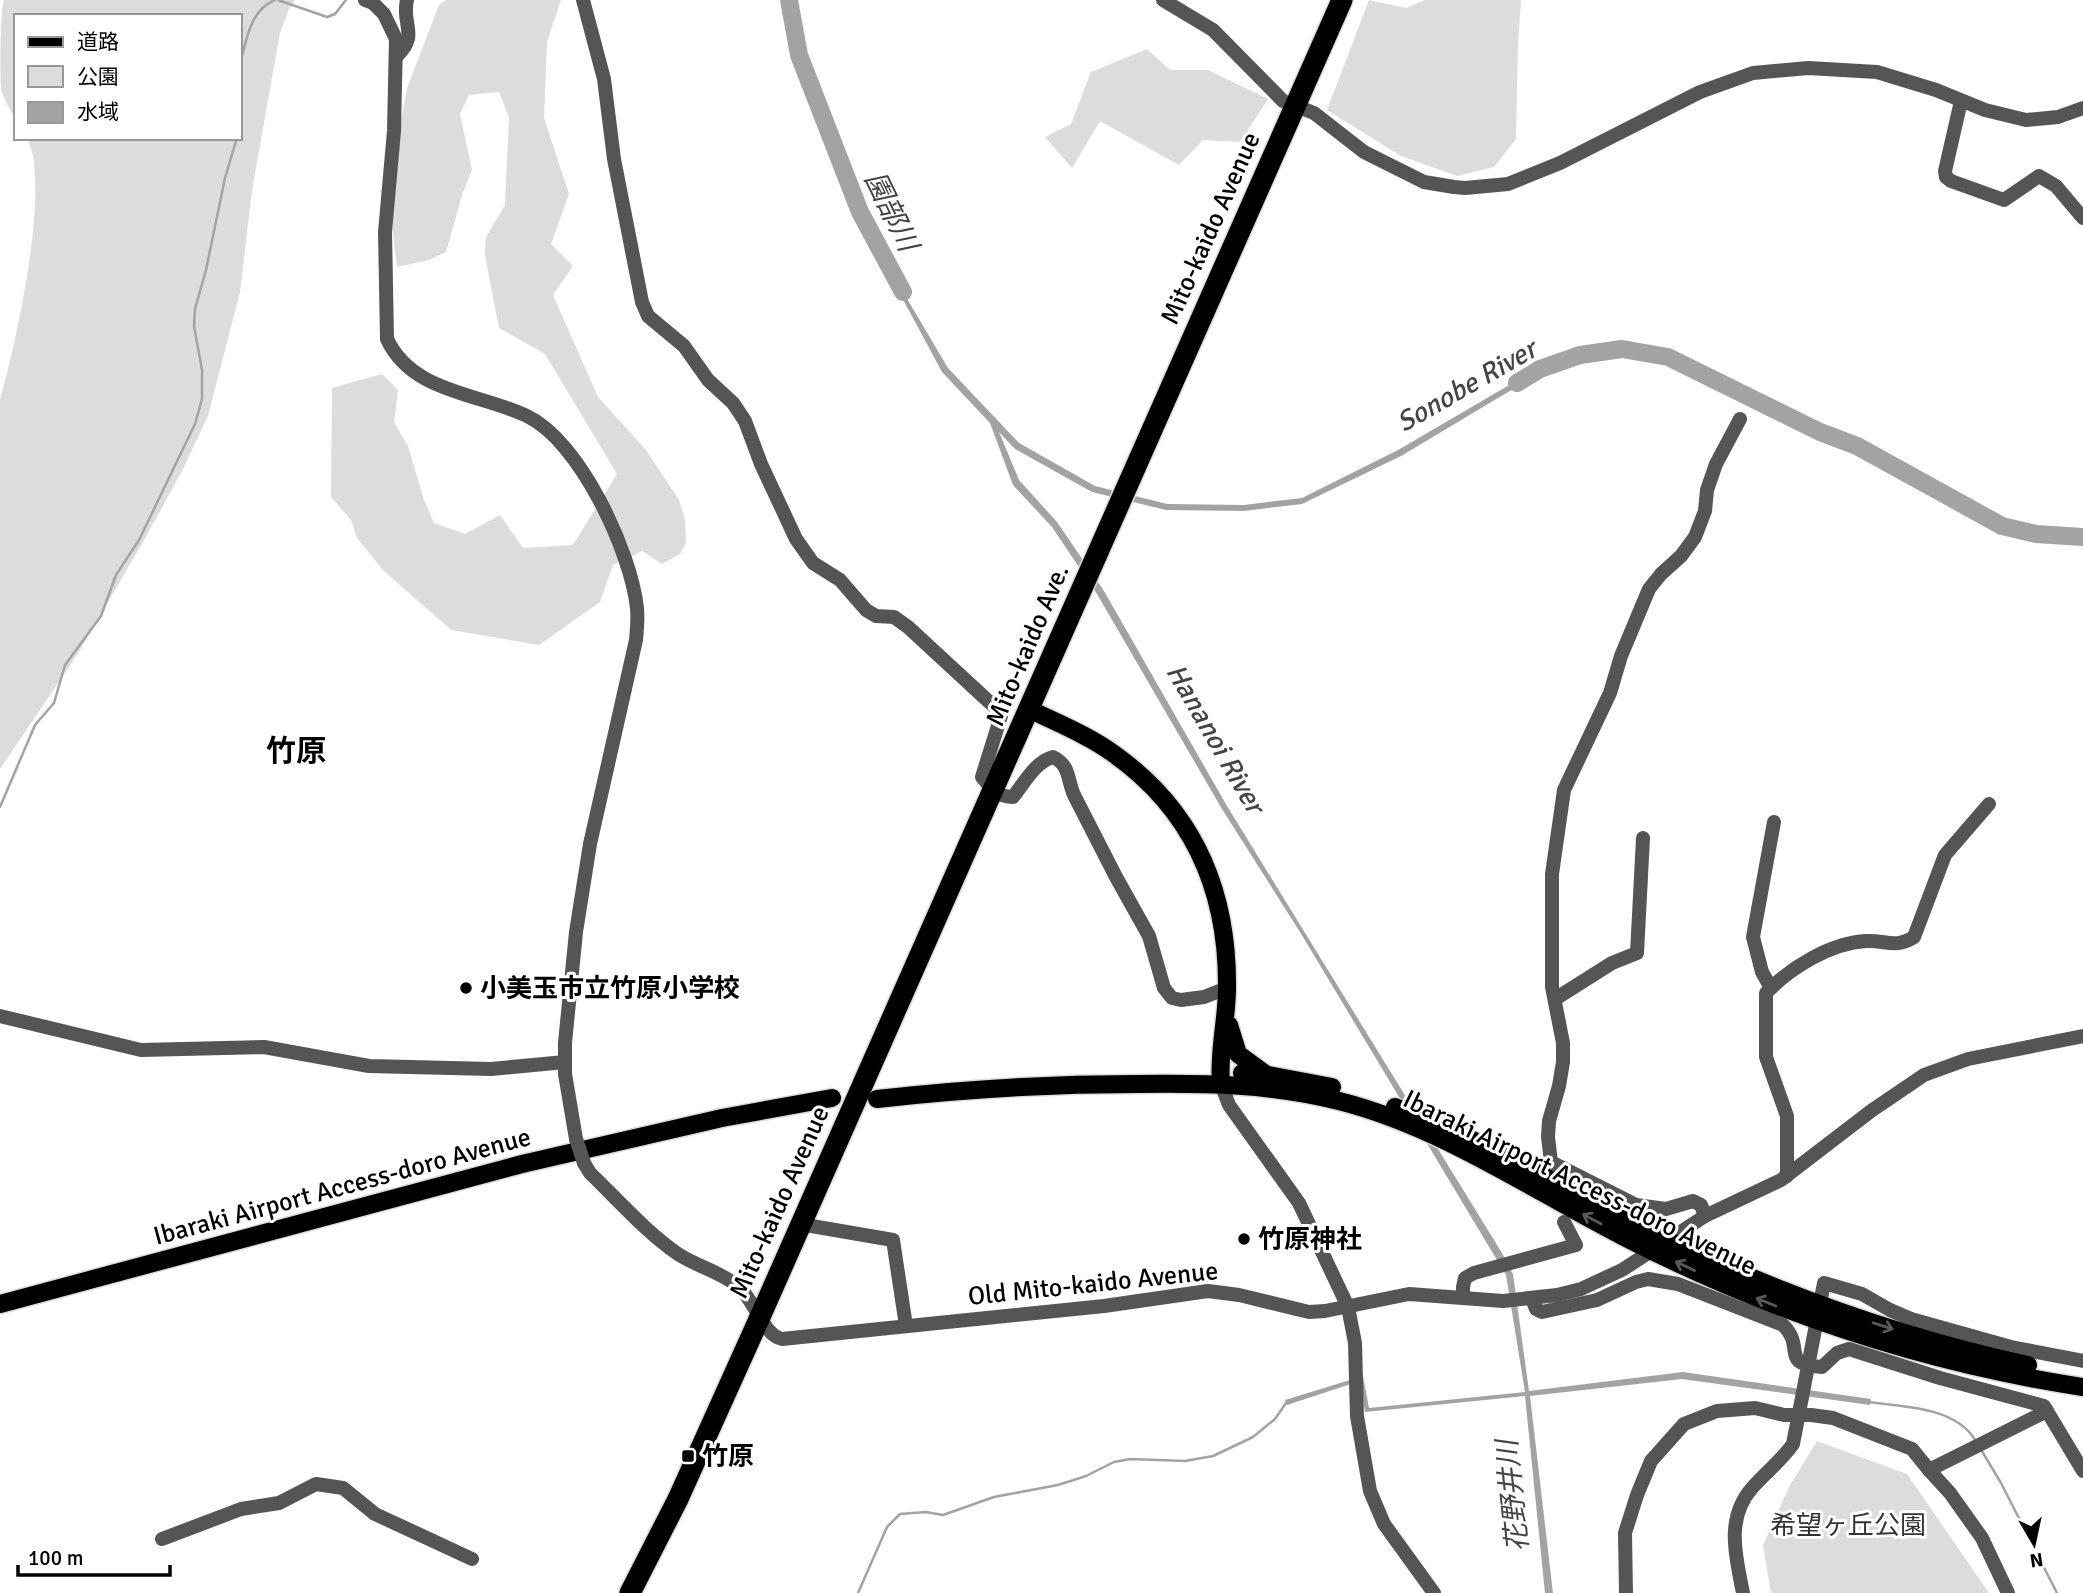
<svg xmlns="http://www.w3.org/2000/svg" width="2083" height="1593" viewBox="0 0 2083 1593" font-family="Signika,'Noto Sans JP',sans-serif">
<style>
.green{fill:#dcdcdc}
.water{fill:#a3a3a3}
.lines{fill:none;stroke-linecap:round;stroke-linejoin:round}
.stream{stroke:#a3a3a3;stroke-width:2.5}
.river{stroke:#a3a3a3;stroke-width:18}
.major-casing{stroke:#dbdbdb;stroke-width:21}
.highway-casing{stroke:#dbdbdb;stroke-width:24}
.minor{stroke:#555;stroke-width:14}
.major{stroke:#000;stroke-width:18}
.highway{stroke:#000;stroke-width:21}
.minor-bridge{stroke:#555;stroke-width:14}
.oneway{stroke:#595959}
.poi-dot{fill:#000;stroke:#fff;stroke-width:2.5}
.labels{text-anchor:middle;stroke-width:6;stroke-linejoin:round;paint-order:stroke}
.street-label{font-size:26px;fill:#000;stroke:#fff}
.poi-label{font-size:26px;font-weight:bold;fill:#000;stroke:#fff;text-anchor:start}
.park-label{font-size:26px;fill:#333;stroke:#fff}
.water-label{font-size:28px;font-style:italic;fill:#444;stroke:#fff}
.quarter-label{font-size:30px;font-weight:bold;fill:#000;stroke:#fff}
</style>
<rect width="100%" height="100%" fill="#fff"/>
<g class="green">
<path d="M 4,0 L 295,0 L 289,9 L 280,33 L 252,190 L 240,292 L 208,416 L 183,469 L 143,542 L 77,655 L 0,769 L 0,400 C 15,347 52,185 27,138 L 240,138 L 240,16 L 16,16 L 16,119 C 10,110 4,100 1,89 C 0,75 0,12 4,0 Z"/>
<path d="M 446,0 L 561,0 L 547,42 L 544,118 L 569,194 L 551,244 L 573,266 L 553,295 L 598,397 L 646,450 L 679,500 L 685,520 L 686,543 L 680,554 L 662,564 L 642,551 L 613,565 L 600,602 L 539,645 L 451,630 L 383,570 L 357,538 L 351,520 L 331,497 L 332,388 L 382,374 L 398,390 L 394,422 L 408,446 L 424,500 L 434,523 L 465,534 L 500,515 L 523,548 L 573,545 L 617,474 L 545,354 L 499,328 L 485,255 L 486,237 L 505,205 L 509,117 L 499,92 L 469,95 L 460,114 L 472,170 L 462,195 L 446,252 L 429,260 L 397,267 L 390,210 L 392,166 L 407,88 L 439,5 Z"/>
<path d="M 1369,0 L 1406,8 L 1425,0 L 1521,0 L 1518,44 L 1516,139 L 1494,167 L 1457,176 L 1401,156 L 1327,110 Z"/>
<path d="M 1147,49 L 1170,70 L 1208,70 L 1268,99 L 1240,142 L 1203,140 L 1179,165 L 1100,121 L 1072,168 L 1045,137 L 1071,124 L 1091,72 Z"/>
<path d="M 1817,1441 L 1907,1474 L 1989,1593 L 1771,1593 L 1763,1545 L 1790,1485 Z"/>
</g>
<path class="water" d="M 857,214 L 948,368 L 1019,443 L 1095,486 L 1167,504 L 1244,505 L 1302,498 L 1398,450 L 1535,370 L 1543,371 L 1401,456 L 1302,504 L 1244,511 L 1166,510 L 1092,492 L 1015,449 L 999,432 L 1019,480 L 1057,522 L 1104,591 L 1227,806 L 1502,1253 L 1513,1274 L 1529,1391 L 1683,1372 L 1871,1399 L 1870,1405 L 1682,1379 L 1530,1396 L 1553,1593 L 1545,1593 L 1525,1396 L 1365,1412 L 1360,1381 L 1287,1405 L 1285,1400 L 1363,1376 L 1369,1408 L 1525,1392 L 1506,1275 L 1300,932 L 1222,809 L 1097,594 L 1052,527 L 1013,485 L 990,423 L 942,372 Z"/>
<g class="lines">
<g class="stream">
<path d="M 278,0 L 327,17 L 335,14 L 346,0"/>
<path d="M 240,63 C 247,39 250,10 275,0"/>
<path d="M 0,807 L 35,725 L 54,703 L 65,665 L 101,616 L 116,575 L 139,540 L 195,424 L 202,399 L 202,370 L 194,326 L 195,309 L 206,270 L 225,178 L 237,138"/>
<path d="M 1867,1402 C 1901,1406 1956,1407 1975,1440"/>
<path d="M 1980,1448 L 2001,1483 L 2057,1593"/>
<path d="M 858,1593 L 887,1527 L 900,1514 L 926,1512 L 943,1515 L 994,1497 L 1058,1485 L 1086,1476 L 1114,1462 L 1130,1459 L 1185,1461 L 1213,1456 L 1253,1437 L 1275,1419 L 1286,1403 L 1290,1401"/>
</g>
<g class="river">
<path d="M 789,0 L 799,55 L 860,212 L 903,292"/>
<path d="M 1517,383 L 1540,369 L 1580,355 L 1622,349 L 1668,357 L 1820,432 L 1857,446 L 2002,526 L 2036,534 L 2083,537"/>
</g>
<defs>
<g id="major">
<path d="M 1029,709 C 1057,723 1088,735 1114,754 C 1194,811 1228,891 1227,988 C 1227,1020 1218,1052 1221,1084"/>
<path d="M 1229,1025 L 1238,1054 L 1264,1073"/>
<path d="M 1242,1073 L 1268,1075 L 1332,1087"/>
<path d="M 877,1099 C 964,1089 1050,1084 1137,1084 C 1206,1083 1272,1084 1339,1101 C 1442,1127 1532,1190 1626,1238 C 1769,1311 1923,1363 2083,1387"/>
<path d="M 1395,1107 C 1490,1142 1576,1196 1667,1240 C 1783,1295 1903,1338 2028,1365"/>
<path d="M 0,1304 L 522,1164 L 722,1118 L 832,1098"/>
</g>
<path id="highway" d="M 630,1593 L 678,1499 L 760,1317 L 1342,0"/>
</defs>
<use href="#major" class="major-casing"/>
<use href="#highway" class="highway-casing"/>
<g class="minor">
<path d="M 365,0 L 373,3 L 384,14 L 396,39 L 394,131 L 385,232 L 387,339 C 412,393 479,393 527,416 C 580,441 631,552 637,608 C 638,619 637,630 636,640 L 590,844 L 576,932 L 565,1043 L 565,1074 L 576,1139"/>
<path d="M 583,0 L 604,79 L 614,159 L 642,302 L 648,316 L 684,346 L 708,380 L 733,403 L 745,421 L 761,464 L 796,539 L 813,563 L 840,580 L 866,610 L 876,616 L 894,617 L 908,627 L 999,711 L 1001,716 L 982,777 C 991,788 997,797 1013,797 C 1025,782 1035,762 1053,757 C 1070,765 1067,779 1074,795 L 1116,877 L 1149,936 L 1164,988 L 1172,998 L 1181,1000 L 1204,997 L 1227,988"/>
<path d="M 1163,0 L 1213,30 L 1283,101 L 1314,113 L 1364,152 L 1424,182 L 1454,187 L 1465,188 L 1508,184 L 1560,163 L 1700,92 L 1753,73 L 1808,68 L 1877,72 L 1936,90 L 1985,110 L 2026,120 L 2058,117 L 2083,108"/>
<path d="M 396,57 C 420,34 401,26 407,0"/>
<path d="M 1961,101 L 1945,171 L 1946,177 L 1951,181 L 2004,200 L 2039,176 L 2056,186 L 2083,218"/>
<path d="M 1771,988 L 1762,972 L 1753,937 L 1774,822"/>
<path d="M 1555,999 L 1612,963 L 1637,953 L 1643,838"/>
<path d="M 0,1016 L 141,1050 L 264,1047 L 369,1066 L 491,1069 L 565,1062"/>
<path d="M 1221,1084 L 1229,1105 L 1299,1203 L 1348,1307 L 1355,1343 L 1357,1416 L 1370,1491 L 1384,1524 L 1434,1593"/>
<path d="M 584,1163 L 590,1173 C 618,1200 646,1232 678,1254 C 696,1266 723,1273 739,1287 C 755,1301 763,1335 782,1339 L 1104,1306 L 1208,1291 L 1239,1295 L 1309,1312 L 1325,1311 L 1409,1294 L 1503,1301 L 1557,1295 L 1581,1289 L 1622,1270 L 1705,1216 L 1781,1180 L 1871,1111 L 1924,1075 L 1968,1059 L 2083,1036"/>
<path d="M 1787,1176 L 1787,1116 L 1766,1057 L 1766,993 C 1790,968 1830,943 1866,941 C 1886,940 1895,949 1914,937 L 1945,855 L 1989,804"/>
<path d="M 1705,1216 L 1701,1205 L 1693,1201 L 1666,1209 L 1636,1205 L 1551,1162 L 1548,1137 L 1549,1121 L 1559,1086 L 1563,1062 L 1563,1043 L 1552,987 L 1552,874 L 1564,790 L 1610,693 L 1621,656 L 1649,589 L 1661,574 L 1681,556 L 1695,537 L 1705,511 L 1707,490 L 1716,464 L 1740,419"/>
<path d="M 800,1224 L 893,1240 L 906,1326"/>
<path d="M 1463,1297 L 1463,1287 L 1465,1278 L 1474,1273 L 1576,1245 L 1564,1222"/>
<path d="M 1532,1299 L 1536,1309 L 1542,1312 L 1597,1300 L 1636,1282 L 1648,1279 L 1678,1284 L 1783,1325 C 1806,1347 1779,1365 1822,1367 L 1837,1353 L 1849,1349 L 1940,1378 L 2044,1406 L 2083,1471"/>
<path d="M 1929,1470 L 1950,1493 L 1982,1538 L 2008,1593"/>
<path d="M 162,1539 L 241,1509 L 279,1503 L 316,1484 L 343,1488 L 375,1514 L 472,1559"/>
<path d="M 1626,1593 L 1625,1533 L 1637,1495 L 1651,1461 L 1684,1424 L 1717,1411 L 1755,1408 L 1784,1415 L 1811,1415 L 1833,1418 L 1912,1449 L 1929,1470 L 2047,1411"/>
<path d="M 1743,1593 C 1736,1557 1725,1519 1752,1488 C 1765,1473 1781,1461 1793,1444 L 1824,1283 L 1862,1294 L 1890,1310 L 1911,1319 L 2011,1347 L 2083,1361"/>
</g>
<use href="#major" class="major"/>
<use href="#highway" class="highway"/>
<path class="minor-bridge" d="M 576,1139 L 584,1163"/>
</g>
<defs><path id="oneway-shaft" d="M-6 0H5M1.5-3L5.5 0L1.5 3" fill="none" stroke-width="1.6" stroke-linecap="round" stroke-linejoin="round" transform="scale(1.75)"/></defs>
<g class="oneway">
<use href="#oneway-shaft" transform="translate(1592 1219) rotate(-152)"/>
<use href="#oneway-shaft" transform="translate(1685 1266) rotate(-155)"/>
<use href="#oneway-shaft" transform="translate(1766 1302) rotate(-158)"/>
<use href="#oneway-shaft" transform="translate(1883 1326) rotate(18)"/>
</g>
<g class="poi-dot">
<circle cx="466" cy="988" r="7"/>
<circle cx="1244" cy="1239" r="7"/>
<rect x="681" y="1449" width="14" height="14" rx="3.5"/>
</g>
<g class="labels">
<g class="street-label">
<text transform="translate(1210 228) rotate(-66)" y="9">Mito-kaido Avenue</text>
<text transform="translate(1027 645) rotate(-67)" y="9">Mito-kaido Ave.</text>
<text transform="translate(1580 1182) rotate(26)" y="9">Ibaraki Airport Access-doro Avenue</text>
<text transform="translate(342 1186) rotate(-15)" y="9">Ibaraki Airport Access-doro Avenue</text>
<text transform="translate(779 1202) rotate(-66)" y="9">Mito-kaido Avenue</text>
<text transform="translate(1093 1283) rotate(-6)" y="9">Old Mito-kaido Avenue</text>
</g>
<g class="poi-label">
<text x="480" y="997">小美玉市立竹原小学校</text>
<text x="1258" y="1248">竹原神社</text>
<text x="702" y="1465">竹原</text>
</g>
<g class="park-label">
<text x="1848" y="1534">希望ヶ丘公園</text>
</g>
<g class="water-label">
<text transform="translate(892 211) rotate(64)" y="10">園部川</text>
<text transform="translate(1466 385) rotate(-30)" y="10">Sonobe River</text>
<text transform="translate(1216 738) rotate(60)" y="10">Hananoi River</text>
<text transform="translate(1512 1496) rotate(-96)" y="10">花野井川</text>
</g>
<g class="quarter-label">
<text x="296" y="761">竹原</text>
</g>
</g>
<rect x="14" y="14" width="228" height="126" fill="#ffffff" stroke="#999999" stroke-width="2"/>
<rect x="28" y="37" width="35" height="10" fill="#000000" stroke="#999999" stroke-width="2"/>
<text x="77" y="49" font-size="21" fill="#000000">道路</text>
<rect x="28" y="66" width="35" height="21" fill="#dcdcdc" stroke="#999999" stroke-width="2"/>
<text x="77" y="84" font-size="21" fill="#000000">公園</text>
<rect x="28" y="102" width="35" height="21" fill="#a3a3a3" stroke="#999999" stroke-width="2"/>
<text x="77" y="119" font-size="21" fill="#000000">水域</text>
<g transform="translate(2034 1544) rotate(171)" stroke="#ffffff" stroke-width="5" paint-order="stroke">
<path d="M0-5L12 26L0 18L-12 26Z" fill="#000000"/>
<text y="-10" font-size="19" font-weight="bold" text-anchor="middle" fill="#000000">N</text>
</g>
<path d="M18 1565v10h152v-10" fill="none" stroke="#000000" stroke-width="3.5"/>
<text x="28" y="1565" font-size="21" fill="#000000" stroke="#ffffff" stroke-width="5" paint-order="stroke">100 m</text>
</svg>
